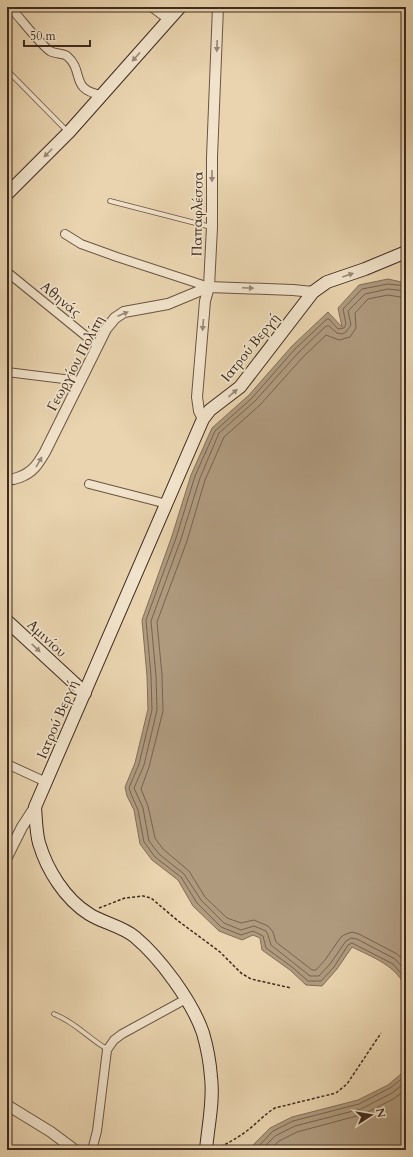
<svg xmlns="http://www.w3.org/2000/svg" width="413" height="1157" viewBox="0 0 413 1157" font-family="Cardo,serif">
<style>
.water{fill:#af9a7e;stroke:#826d58}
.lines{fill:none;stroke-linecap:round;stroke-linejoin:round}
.shore{stroke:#77624e;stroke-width:1}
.service-casing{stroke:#6a5443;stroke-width:5.5}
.minor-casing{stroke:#6a5443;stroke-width:10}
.tertiary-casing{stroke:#6a5443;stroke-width:12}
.secondary-casing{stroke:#3f2a1f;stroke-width:14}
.path{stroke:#3f2a1f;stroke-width:1.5;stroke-dasharray:3 2;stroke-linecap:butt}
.service{stroke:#f1e3cb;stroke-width:4}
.minor{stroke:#f1e3cb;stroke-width:8}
.tertiary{stroke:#f1e3cb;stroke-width:10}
.secondary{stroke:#f1e3cb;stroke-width:12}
.oneway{fill:#988675}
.labels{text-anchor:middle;stroke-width:3.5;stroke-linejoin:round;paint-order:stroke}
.street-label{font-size:14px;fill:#3f2a1f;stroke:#f1e3cb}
</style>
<rect width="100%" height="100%" fill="#e9d4af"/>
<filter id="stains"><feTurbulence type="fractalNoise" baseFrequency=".005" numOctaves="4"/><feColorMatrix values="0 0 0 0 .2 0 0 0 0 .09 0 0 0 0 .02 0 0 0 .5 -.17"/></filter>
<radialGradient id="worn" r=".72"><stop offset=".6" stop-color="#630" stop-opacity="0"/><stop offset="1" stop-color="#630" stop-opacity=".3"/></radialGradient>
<g class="water">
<path d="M 388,279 L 406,283 L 406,989 C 398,966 372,957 352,947 L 337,969 L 322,986 L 306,985 L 290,970 L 262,950 L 260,938 L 253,935 L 242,940 L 219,931 L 193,906 L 178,880 L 152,860 L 140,844 L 134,810 L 127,796 L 125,787 L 135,763 L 148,709 L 147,676 L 142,620 L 172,536 L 191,475 L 212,428 L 249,395 L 292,346 L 328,312 L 342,327 L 338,308 L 359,285 Z"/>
<path d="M 406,1061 L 406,1150 L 251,1150 L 251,1147 L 270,1128 L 292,1117 L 358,1100 L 388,1085 L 401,1074 Z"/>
</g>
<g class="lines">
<g class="shore">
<path d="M 406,286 L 388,284 L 362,289 L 343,309 L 346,324 L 344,328 L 338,329 L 329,319 L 327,319 L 295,349 L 252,398 L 215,431 L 195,476 L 176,538 L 146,620 L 151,676 L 152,710 L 139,764 L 129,788 L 131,794 L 138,810 L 144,842 L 155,857 L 181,877 L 197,903 L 221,927 L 241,935 L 253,931 L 263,936 L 266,948 L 292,967 L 308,981 L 321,981 L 334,967 L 348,945 L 352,943 L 393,964 L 406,979"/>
<path d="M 406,291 L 388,289 L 365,294 L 348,311 L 351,325 L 346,332 L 342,334 L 337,333 L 329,326 L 326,326 L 298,353 L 255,401 L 219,433 L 200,478 L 181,539 L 151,621 L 156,676 L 157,710 L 144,765 L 134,788 L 143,808 L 149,841 L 159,854 L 184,874 L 201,900 L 224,923 L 241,930 L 254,926 L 266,931 L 268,935 L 271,945 L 310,976 L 319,976 L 330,964 L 346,941 L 351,938 L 357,939 L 395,959 L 406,971"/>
<path d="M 406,298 L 388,295 L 368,299 L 355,313 L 356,328 L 350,337 L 339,340 L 326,335 L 303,357 L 260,405 L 224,437 L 205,480 L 187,541 L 157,622 L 162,675 L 163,711 L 149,767 L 141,789 L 148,806 L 155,838 L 163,849 L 189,871 L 205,897 L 227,918 L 241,923 L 254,920 L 268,926 L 273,932 L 276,942 L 312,970 L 316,970 L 325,960 L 341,937 L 346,934 L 352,932 L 359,934 L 397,954 L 406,962"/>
<path d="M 255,1150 L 273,1131 L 293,1121 L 359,1104 L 390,1088 L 404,1077 L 406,1073"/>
<path d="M 261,1150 L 275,1136 L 295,1126 L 361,1109 L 392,1093 L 406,1082"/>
<path d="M 269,1150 L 279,1141 L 297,1132 L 364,1114 L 395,1098 L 406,1089"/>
</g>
<defs>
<g id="service">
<path d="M 7,70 L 68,132"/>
<path d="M 110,201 L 211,227"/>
<path d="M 54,1014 C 75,1022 88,1038 107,1049"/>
</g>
<g id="minor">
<path d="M 16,14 C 24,23 41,45 50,51 C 55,54 63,53 67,56 C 85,71 69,90 102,95"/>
<path d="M 65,234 L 81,244 L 117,257 L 209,287"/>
<path d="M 7,272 L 98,346"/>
<path d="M 7,372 L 80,381"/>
<path d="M 89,484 L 167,504"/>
<path d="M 7,764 L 46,782"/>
<path d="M 92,1150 L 97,1131 L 107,1050 L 114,1040 L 122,1034 L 186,999"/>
</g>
<g id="tertiary">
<path d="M 153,7 L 169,19"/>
<path d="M 203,419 L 199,411 L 197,397 L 205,301 L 209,287 L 212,227 L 212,157 L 218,7"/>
<path d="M 7,479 C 12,480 15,479 20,477 C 33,472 38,464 45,452 L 106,329 L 115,318 L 124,312 L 168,304 L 209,287 L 293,290 L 313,292"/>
<path d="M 7,857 L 22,827 L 35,807"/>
<path d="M 7,1105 L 51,1132 L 75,1150"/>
</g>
<g id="secondary">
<path d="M 7,194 L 69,132 L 180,7"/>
<path d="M 7,621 L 85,693"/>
<path d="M 206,1150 C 208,1126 214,1101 211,1077 C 210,1063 207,1047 203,1033 C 192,1001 160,958 135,937 C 122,926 103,923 89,914 C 65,899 47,870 39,843 C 36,832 36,819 35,807 L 203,419 L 210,410 L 240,387 L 313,292 L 327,282 L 365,269 L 406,252"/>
</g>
</defs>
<use href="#service" class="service-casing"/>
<use href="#minor" class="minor-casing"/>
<use href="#tertiary" class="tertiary-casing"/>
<use href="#secondary" class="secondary-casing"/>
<g class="path">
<path d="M 99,908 L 125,898 L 143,896 L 151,898 L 177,920 L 220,952 L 241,973 L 251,979 L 291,988"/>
<path d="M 216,1149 C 228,1143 238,1138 248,1130 C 257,1123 265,1114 275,1108 L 336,1093 L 347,1084 L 381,1033"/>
</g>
<use href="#service" class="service"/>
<use href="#minor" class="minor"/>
<use href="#tertiary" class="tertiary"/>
<use href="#secondary" class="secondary"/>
</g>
<defs><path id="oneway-solid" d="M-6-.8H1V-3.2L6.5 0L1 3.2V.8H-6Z"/></defs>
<g class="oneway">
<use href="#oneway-solid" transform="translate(217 46) rotate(92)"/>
<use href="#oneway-solid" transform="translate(136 57) rotate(132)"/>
<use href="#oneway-solid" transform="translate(48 153) rotate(135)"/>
<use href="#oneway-solid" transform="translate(212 176) rotate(90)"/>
<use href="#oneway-solid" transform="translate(348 275) rotate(-19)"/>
<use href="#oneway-solid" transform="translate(248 288) rotate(2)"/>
<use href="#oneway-solid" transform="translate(123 314) rotate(-23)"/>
<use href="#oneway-solid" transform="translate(203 325) rotate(95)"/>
<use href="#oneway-solid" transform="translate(233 393) rotate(-40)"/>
<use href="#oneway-solid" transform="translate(39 462) rotate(-60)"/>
<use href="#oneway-solid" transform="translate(36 648) rotate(43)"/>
</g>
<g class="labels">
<g class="street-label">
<text transform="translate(197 214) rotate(-89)" y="5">Παπαφλέσσα</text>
<text transform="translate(61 299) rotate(39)" y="5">Αθηνάς</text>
<text transform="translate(250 347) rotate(-51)" y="5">Ιατρού Βεργή</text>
<text transform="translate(75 363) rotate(-62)" y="5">Γεωργίου Πολίτη</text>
<text transform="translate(47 638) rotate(43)" y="5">Αμινίου</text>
<text transform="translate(57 719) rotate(-67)" y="5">Ιατρού Βεργή</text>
</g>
</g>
<rect width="413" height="1157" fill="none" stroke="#e9d4af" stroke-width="24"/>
<rect x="8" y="8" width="397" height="1141" fill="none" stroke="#3f2a1f" stroke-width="2"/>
<rect x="12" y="12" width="389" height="1133" fill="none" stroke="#3f2a1f"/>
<g transform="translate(371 1115) rotate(78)" stroke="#f1e3cb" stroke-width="3" paint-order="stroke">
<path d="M0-3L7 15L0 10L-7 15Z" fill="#3f2a1f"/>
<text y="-6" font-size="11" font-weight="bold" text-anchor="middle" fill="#3f2a1f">N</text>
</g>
<path d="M24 40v6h66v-6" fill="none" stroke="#3f2a1f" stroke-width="2"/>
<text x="30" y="40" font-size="12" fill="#3f2a1f" stroke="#f1e3cb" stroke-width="3" paint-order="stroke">50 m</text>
<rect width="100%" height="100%" filter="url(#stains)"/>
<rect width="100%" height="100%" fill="url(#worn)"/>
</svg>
